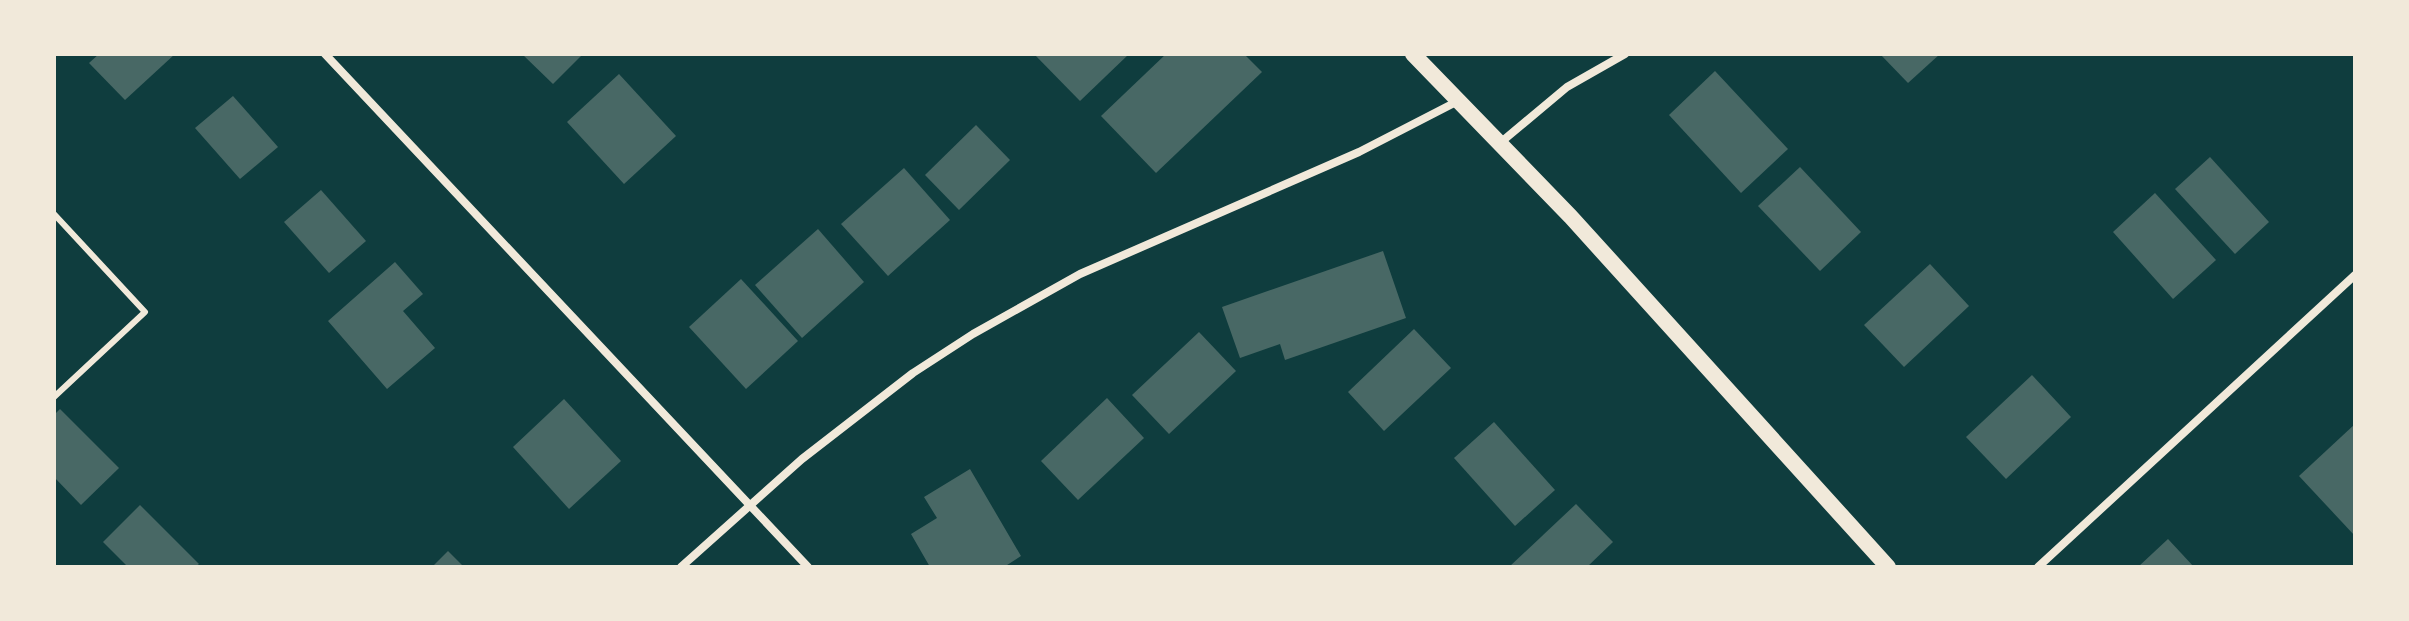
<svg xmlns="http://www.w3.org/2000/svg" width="2409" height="621" viewBox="0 0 2409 621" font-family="'DejaVu Sans',sans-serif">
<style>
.building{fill:#486865}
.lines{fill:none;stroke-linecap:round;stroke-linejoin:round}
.service{stroke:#f1e9da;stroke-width:6}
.minor{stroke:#f1e9da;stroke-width:8}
.secondary{stroke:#f1e9da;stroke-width:16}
</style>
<rect width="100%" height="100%" fill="#0f3d3e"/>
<g class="building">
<path d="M 99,54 L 175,54 L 125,100 L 89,63 Z"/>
<path d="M 522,54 L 583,54 L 553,84 Z"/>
<path d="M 1034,54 L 1129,54 L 1080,101 Z"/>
<path d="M 1166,54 L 1244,54 L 1262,72 L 1156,173 L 1101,116 Z"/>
<path d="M 1880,54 L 1940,54 L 1908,83 Z"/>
<path d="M 1715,71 L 1788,149 L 1741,193 L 1669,115 Z"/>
<path d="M 619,74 L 676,136 L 624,184 L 567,122 Z"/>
<path d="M 233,96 L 278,147 L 240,179 L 195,128 Z"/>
<path d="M 976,125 L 1010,160 L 959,210 L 925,175 Z"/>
<path d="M 2210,157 L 2269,222 L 2235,254 L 2175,189 Z"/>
<path d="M 1800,167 L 1861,232 L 1820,271 L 1758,206 Z"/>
<path d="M 904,168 L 950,220 L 888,276 L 841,224 Z"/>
<path d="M 321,190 L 366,241 L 329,273 L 284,222 Z"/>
<path d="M 2155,193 L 2216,260 L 2173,299 L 2113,232 Z"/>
<path d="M 818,229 L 864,282 L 802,338 L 755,285 Z"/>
<path d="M 1383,251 L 1406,318 L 1285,360 L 1280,344 L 1240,358 L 1222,307 Z"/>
<path d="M 395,262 L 423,294 L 403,311 L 435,348 L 387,389 L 328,321 Z"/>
<path d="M 1930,264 L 1969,306 L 1904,367 L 1864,325 Z"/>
<path d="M 741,279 L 798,341 L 746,389 L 689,327 Z"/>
<path d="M 1414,329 L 1451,368 L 1384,431 L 1348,392 Z"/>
<path d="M 1199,332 L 1236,371 L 1169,434 L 1132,395 Z"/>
<path d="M 2032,375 L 2071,417 L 2006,479 L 1966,437 Z"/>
<path d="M 1107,398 L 1144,438 L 1078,500 L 1041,461 Z"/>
<path d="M 564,399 L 621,461 L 569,509 L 513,447 Z"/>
<path d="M 60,409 L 119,468 L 81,505 L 54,477 L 54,415 Z"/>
<path d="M 1494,422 L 1555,490 L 1515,526 L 1454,458 Z"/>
<path d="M 2355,424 L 2355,536 L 2299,476 Z"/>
<path d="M 970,469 L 1021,556 L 1004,567 L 930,567 L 911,534 L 937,518 L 924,497 Z"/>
<path d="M 1576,504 L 1613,542 L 1587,567 L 1509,567 Z"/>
<path d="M 140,505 L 199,564 L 195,567 L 128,567 L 103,542 Z"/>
<path d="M 2168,539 L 2194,567 L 2138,567 Z"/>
<path d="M 448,551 L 464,567 L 432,567 Z"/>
</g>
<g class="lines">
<path class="service" d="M 54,214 L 145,312 L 54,397"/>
<g class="minor">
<path d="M 325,54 L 808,567"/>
<path d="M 1500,143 L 1567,87 L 1625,54"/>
<path d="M 681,567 L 802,459 L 913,373 L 973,334 L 1080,274 L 1359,152 L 1458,101"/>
<path d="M 2038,567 L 2355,275"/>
</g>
<path class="secondary" d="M 1413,54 L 1571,217 L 1888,567"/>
</g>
<rect width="2409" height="621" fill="none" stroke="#f1e9da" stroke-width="112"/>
</svg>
